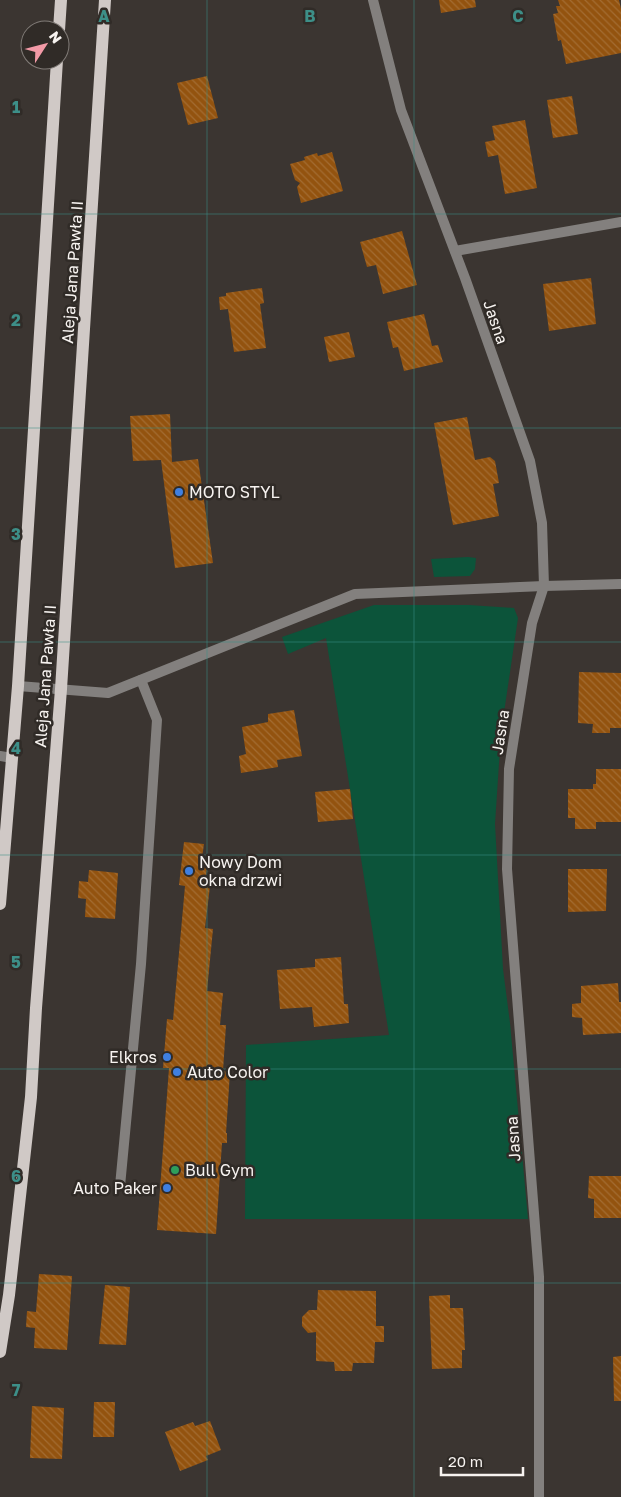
<svg xmlns="http://www.w3.org/2000/svg" width="621" height="1497" viewBox="0 0 621 1497" font-family="'Golos Text',sans-serif">
<style>
.grass{fill:#0c543a}
.building{fill:url(#building-back-hatch)}
.lines{fill:none;stroke-linecap:round;stroke-linejoin:round}
.service{stroke:#83807e;stroke-width:10}
.minor{stroke:#83807e;stroke-width:10}
.primary{stroke:#d0c9c6;stroke-width:12}
.grid{fill:none;stroke:#3d8f88;stroke-width:1;stroke-opacity:0.55}
.shop-dot{fill:#3f7fe0;stroke:#302b27;stroke-width:2}
.leisure-dot{fill:#2e9e5b;stroke:#302b27;stroke-width:2}
.labels{text-anchor:middle;stroke-width:5;stroke-linejoin:round;paint-order:stroke}
.street-label{font-size:16px;fill:#f7f3f0;stroke:#302b27}
.poi-label{font-size:16px;fill:#f7f3f0;stroke:#302b27;text-anchor:start}
.grid-label{font-size:16px;text-anchor:middle;font-weight:bold;fill:#3d8f88;stroke:#302b27;stroke-width:5;stroke-linejoin:round;paint-order:stroke}
</style>
<defs>
<pattern id="building-back-hatch" width="6" height="6" patternUnits="userSpaceOnUse" patternTransform="scale(1.25)"><rect width="6" height="6" fill="#93530f"/><path d="M-1 5l2 2M0 0l6 6M5-1l2 2" fill="none" stroke="#a36c32"/></pattern>
</defs>
<rect width="100%" height="100%" fill="#3b3531"/>
<g class="grass">
<path d="M 468,557 L 476,558 L 475,569 L 470,576 L 434,577 L 431,559 Z"/>
<path d="M 374,605 L 469,605 L 514,608 L 518,618 L 501,733 L 495,824 L 503,969 L 510,1023 L 528,1219 L 245,1219 L 246,1045 L 389,1035 L 326,638 L 288,654 L 282,637 Z"/>
</g>
<g class="building">
<path d="M 439,0 L 475,0 L 476,7 L 441,13 Z"/>
<path d="M 558,0 L 619,0 L 621,9 L 621,53 L 566,64 L 561,40 L 558,41 L 553,14 L 558,13 L 556,6 L 560,6 Z"/>
<path d="M 207,76 L 218,118 L 188,125 L 177,83 Z"/>
<path d="M 572,96 L 578,134 L 553,138 L 547,100 Z"/>
<path d="M 525,120 L 537,188 L 505,194 L 498,155 L 488,157 L 485,142 L 495,140 L 492,126 Z"/>
<path d="M 332,152 L 343,191 L 301,203 L 297,187 L 300,183 L 295,180 L 290,164 L 305,160 L 304,157 L 317,153 L 318,156 Z"/>
<path d="M 402,231 L 417,285 L 383,294 L 376,265 L 367,267 L 360,242 Z"/>
<path d="M 591,278 L 596,324 L 549,331 L 543,284 Z"/>
<path d="M 262,288 L 264,303 L 260,304 L 266,348 L 234,352 L 228,309 L 220,310 L 219,297 L 226,296 L 226,293 Z"/>
<path d="M 424,314 L 432,346 L 438,345 L 443,362 L 404,371 L 398,347 L 393,348 L 387,322 Z"/>
<path d="M 349,332 L 355,357 L 329,362 L 324,337 Z"/>
<path d="M 170,414 L 172,462 L 198,459 L 213,563 L 175,568 L 161,460 L 133,461 L 130,416 Z"/>
<path d="M 467,417 L 475,460 L 490,457 L 495,461 L 499,483 L 493,484 L 499,516 L 453,525 L 434,423 Z"/>
<path d="M 579,672 L 621,673 L 621,728 L 610,728 L 610,733 L 592,733 L 593,724 L 578,723 Z"/>
<path d="M 294,710 L 302,756 L 277,760 L 278,767 L 241,773 L 239,756 L 246,754 L 242,727 L 268,722 L 268,714 Z"/>
<path d="M 596,769 L 621,769 L 621,822 L 596,822 L 596,829 L 575,829 L 575,818 L 568,818 L 568,789 L 593,789 L 593,784 L 596,784 Z"/>
<path d="M 350,789 L 353,819 L 318,822 L 315,792 Z"/>
<path d="M 184,842 L 204,844 L 201,865 L 207,865 L 205,886 L 210,886 L 205,928 L 213,929 L 207,991 L 223,993 L 220,1025 L 226,1025 L 223,1071 L 230,1072 L 226,1133 L 227,1133 L 227,1143 L 222,1143 L 216,1234 L 157,1230 L 169,1068 L 163,1068 L 167,1019 L 173,1020 L 185,886 L 179,885 Z"/>
<path d="M 568,869 L 607,869 L 606,911 L 568,912 Z"/>
<path d="M 89,870 L 118,873 L 115,919 L 85,917 L 86,899 L 78,898 L 79,881 L 88,882 Z"/>
<path d="M 341,957 L 344,1004 L 348,1004 L 349,1023 L 314,1027 L 312,1007 L 280,1009 L 277,970 L 315,967 L 315,959 Z"/>
<path d="M 618,983 L 619,1002 L 621,1002 L 621,1033 L 583,1035 L 582,1018 L 572,1017 L 572,1004 L 581,1003 L 581,986 Z"/>
<path d="M 589,1176 L 621,1176 L 621,1218 L 594,1218 L 594,1199 L 588,1198 Z"/>
<path d="M 39,1274 L 72,1276 L 67,1350 L 34,1348 L 35,1328 L 26,1327 L 27,1311 L 36,1312 Z"/>
<path d="M 105,1285 L 130,1287 L 126,1345 L 99,1344 Z"/>
<path d="M 318,1290 L 376,1291 L 376,1326 L 384,1326 L 384,1342 L 375,1342 L 374,1363 L 353,1363 L 352,1371 L 335,1371 L 334,1362 L 316,1361 L 316,1332 L 308,1333 L 302,1326 L 302,1317 L 309,1310 L 317,1310 Z"/>
<path d="M 450,1295 L 450,1308 L 463,1308 L 465,1350 L 462,1350 L 462,1368 L 432,1369 L 429,1296 Z"/>
<path d="M 621,1356 L 621,1401 L 614,1401 L 613,1357 Z"/>
<path d="M 94,1402 L 115,1402 L 114,1437 L 93,1437 Z"/>
<path d="M 32,1406 L 64,1408 L 62,1459 L 30,1458 Z"/>
<path d="M 210,1421 L 221,1450 L 206,1456 L 208,1460 L 180,1471 L 165,1432 L 193,1422 L 195,1426 Z"/>
</g>
<g class="lines">
<g class="service">
<path d="M 455,251 L 621,222"/>
<path d="M 0,756 L 12,758"/>
<path d="M 120,1186 L 141,964 L 157,720 L 141,680"/>
</g>
<g class="minor">
<path d="M 373,0 L 401,110 L 465,278 L 530,461 L 542,523 L 544,586 L 532,623 L 509,769 L 507,869 L 539,1277 L 539,1497"/>
<path d="M 18,686 L 108,693 L 355,594 L 544,586 L 621,584"/>
</g>
<g class="primary">
<path d="M 59,30 L 61,0"/>
<path d="M 0,904 L 18,686 L 57,60"/>
<path d="M 0,1352 L 9,1295 L 31,1097 L 36,1008 L 61,689 L 105,0"/>
</g>
</g>
<path class="grid" d="M 207,0 L 207,1497M 414,0 L 414,1497M 0,214 L 621,214M 0,428 L 621,428M 0,642 L 621,642M 0,855 L 621,855M 0,1069 L 621,1069M 0,1283 L 621,1283"/>
<g class="shop-dot">
<circle cx="179" cy="492" r="5"/>
<circle cx="189" cy="871" r="5"/>
<circle cx="167" cy="1057" r="5"/>
<circle cx="177" cy="1072" r="5"/>
<circle cx="167" cy="1188" r="5"/>
</g>
<circle class="leisure-dot" cx="175" cy="1170" r="5"/>
<g class="labels">
<g class="street-label">
<text transform="translate(72 272) rotate(-86)" y="6">Aleja Jana Pawła II</text>
<text transform="translate(496 322) rotate(71)" y="6">Jasna</text>
<text transform="translate(45 676) rotate(-86)" y="6">Aleja Jana Pawła II</text>
<text transform="translate(500 732) rotate(-81)" y="6">Jasna</text>
<text transform="translate(513 1139) rotate(-94)" y="6">Jasna</text>
</g>
<g class="poi-label">
<text x="189" y="498">MOTO STYL</text>
<text x="199" y="868">Nowy Dom<tspan x="199" dy="18">okna drzwi</tspan></text>
<text x="157" y="1063" text-anchor="end">Elkros</text>
<text x="187" y="1078">Auto Color</text>
<text x="185" y="1176">Bull Gym</text>
<text x="157" y="1194" text-anchor="end">Auto Paker</text>
</g>
</g>
<g class="grid-label">
<text x="104" y="22">A</text>
<text x="310" y="22">B</text>
<text x="518" y="22">C</text>
<text x="16" y="113">1</text>
<text x="16" y="326">2</text>
<text x="16" y="540">3</text>
<text x="16" y="754">4</text>
<text x="16" y="968">5</text>
<text x="16" y="1182">6</text>
<text x="16" y="1396">7</text>
</g>
<g transform="translate(45 45) rotate(54)"><circle r="24" fill="#302b27" stroke="#807b77"/>
<path d="M0-4L9 19L0 12L-9 19Z" fill="#f39aa7"/>
<text y="-8" font-size="14" font-weight="bold" text-anchor="middle" fill="#f7f3f0">N</text>
</g>
<path d="M441 1467v8h82v-8" fill="none" stroke="#f7f3f0" stroke-width="2.5"/>
<text x="448" y="1467" font-size="15" fill="#f7f3f0" stroke="#302b27" stroke-width="4" paint-order="stroke">20 m</text>
</svg>
